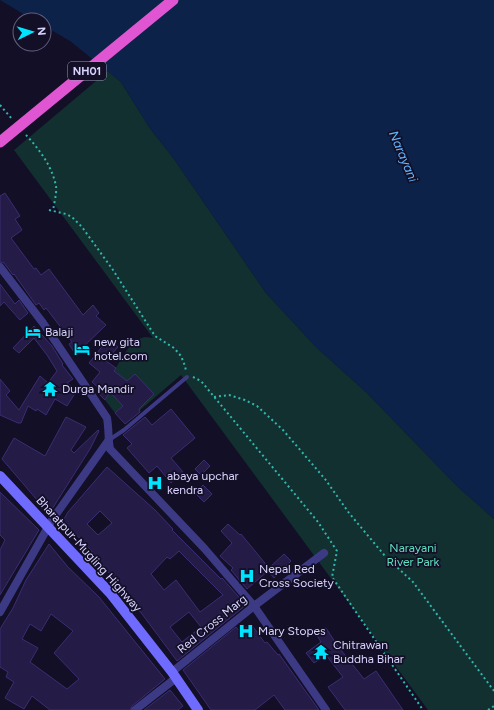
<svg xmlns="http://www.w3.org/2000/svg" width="494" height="710" viewBox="0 0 494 710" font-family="Figtree,sans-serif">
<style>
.green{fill:#12302f}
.water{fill:#0c2248}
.building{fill:#241b47;stroke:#3b2d73;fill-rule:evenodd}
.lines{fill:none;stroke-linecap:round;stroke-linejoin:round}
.path{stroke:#2fb8b0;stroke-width:2;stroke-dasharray:2 3;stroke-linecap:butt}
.service{stroke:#3d3a85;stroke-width:4}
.minor{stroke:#3d3a85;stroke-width:8}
.secondary{stroke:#6f6bff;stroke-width:10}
.trunk-bridge{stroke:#e055d1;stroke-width:11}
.labels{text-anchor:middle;stroke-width:3.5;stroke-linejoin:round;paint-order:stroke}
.shield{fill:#130f26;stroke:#9e99be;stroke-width:1}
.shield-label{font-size:11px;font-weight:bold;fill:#d9d4ff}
.poi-label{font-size:12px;fill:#d9d4ff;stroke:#130f26;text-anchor:start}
.park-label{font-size:12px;fill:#5fe0c0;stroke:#130f26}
.street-label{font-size:12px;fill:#d9d4ff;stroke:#130f26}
.water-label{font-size:13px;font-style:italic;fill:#62b6ff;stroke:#130f26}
</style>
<rect width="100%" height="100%" fill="#130f26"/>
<path class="green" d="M 108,71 L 121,82 L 149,127 L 174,159 L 266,293 L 316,347 L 367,393 L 457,486 L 494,519 L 494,710 L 428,710 L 181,375 L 139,411 L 121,391 L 115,397 L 123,406 L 115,413 L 105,400 L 121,377 L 114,371 C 121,360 131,337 147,337 C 149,337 151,338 153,338 L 14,150 Z"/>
<path class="water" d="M 0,0 L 494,0 L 494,519 L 457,486 L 367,393 L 316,347 L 266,293 L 174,159 L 149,127 L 121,82 L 70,41 L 44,26 L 44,20 L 33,20 Z"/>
<g class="building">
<path d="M 5,193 L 20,216 L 15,219 L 22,230 L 11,238 L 34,269 L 36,268 L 41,275 L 49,269 L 83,315 L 93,305 L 99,313 L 96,316 L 106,325 L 78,352 L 74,352 L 69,344 L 72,342 L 46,308 L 44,310 L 39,303 L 36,305 L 14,274 L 13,275 L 4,263 L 0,262 L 0,196 Z"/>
<path d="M 0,284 L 15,304 L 19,300 L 28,313 L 20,320 L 4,302 L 0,306 Z"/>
<path d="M 34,326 L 52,346 L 63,364 L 62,365 L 73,379 L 67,383 L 77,390 L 67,406 L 55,399 L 46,415 L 37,409 L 36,411 L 28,406 L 21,423 L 18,423 L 0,415 L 0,379 L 10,391 L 6,395 L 19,410 L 40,376 L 48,383 L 57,371 L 47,355 L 34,338 L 19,353 L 13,348 Z"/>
<path d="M 108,339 L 118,347 L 106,361 L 116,368 L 114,371 L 127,381 L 135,374 L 154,394 L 139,409 L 140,412 L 125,424 L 115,413 L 123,406 L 110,392 L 105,400 L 99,394 L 101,390 L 92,382 L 100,372 L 89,363 Z"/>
<path d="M 171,409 L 195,438 L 171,458 L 183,472 L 171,483 L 157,466 L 149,473 L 127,448 L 132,444 L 123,435 L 145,417 L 152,425 Z"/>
<path d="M 66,417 L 86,427 L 71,450 L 74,453 L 98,430 L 99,431 L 90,449 L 49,514 L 2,459 L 14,438 L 45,456 Z"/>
<path d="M 204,460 L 210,466 L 201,475 L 195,469 Z"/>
<path d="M 107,467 L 155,510 L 173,529 L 172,530 L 221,579 L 222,578 L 246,605 L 177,661 L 142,614 L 89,548 L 63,521 L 68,512 ZM 100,511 L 112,523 L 98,535 L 87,524 ZM 179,551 L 223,595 L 200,612 L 176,580 L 164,590 L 151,574 L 167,557 L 170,559 ZM 189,612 L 201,627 L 182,642 L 170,627 Z"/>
<path d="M 203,485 L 212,494 L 204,502 L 195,493 Z"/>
<path d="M 0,492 L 39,530 L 0,595 L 0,550 L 5,540 L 0,535 Z"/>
<path d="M 228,524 L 240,535 L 241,534 L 269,568 L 284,554 L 291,561 L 274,578 L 268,571 L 247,589 L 231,570 L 233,568 L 220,556 L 232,543 L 221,531 Z"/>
<path d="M 49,544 L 68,567 L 99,597 L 165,679 L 132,706 L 130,710 L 50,710 L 32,696 L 24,709 L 5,698 L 14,682 L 6,677 L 8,672 L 0,667 L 0,629 L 13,608 L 26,580 ZM 51,614 L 73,631 L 54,653 L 79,679 L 67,689 L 30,662 L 38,648 L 22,639 L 30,624 L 41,631 Z"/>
<path d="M 251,624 L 265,643 L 267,642 L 278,655 L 279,654 L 319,710 L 285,710 L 274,695 L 255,710 L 211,710 L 183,670 L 236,627 L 240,632 Z"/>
<path d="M 326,628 L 337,645 L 364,679 L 376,671 L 403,710 L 345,710 L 328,687 L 343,677 L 326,655 L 314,663 L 306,653 L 321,642 L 316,634 Z"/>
<path d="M 170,690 L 183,706 L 178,710 L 144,710 Z"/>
</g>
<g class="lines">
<g class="path">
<path d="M 0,105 L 12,119"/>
<path d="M 26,135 C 39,149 52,166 56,186 C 57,193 54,203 53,211"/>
<path d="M 49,210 L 66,214 L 72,217 L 82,227 L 113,270 L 155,336 L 174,348 L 181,356 L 185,366 L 186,371"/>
<path d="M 193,377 L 201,381 L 318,522 L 337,551 L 332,577 L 423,710"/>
<path d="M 214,397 L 229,395 L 245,400 L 257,406 L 283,430 L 325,479 L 349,513 L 385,556 L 413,582 L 494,691"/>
<path d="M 488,710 L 494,706"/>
</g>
<path class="service" d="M 109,440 L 124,430 L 187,377"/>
<g class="minor">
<path d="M 0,267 L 43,323 L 107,418 C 109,429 108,439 110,449 L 204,548 L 254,606 L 326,710"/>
<path d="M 0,612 L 52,520 L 108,441"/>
<path d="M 172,672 L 254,606 L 324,553"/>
<path d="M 135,710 L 176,678"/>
</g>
<path class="secondary" d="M 0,476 L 110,593 L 172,672 L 198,710"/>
<path class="trunk-bridge" d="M 0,142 L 173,0"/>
</g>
<defs>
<symbol id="hotel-bare" viewBox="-9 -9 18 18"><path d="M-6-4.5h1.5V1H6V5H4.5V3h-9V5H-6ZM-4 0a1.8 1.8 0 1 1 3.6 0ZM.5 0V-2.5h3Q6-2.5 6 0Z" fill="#00e5ff" stroke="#130f26" stroke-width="2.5" paint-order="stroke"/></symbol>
<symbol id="temple-bare" viewBox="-9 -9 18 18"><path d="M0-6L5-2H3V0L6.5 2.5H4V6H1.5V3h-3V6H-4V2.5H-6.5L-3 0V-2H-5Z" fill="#00e5ff" stroke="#130f26" stroke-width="2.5" paint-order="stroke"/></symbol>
<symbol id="hospital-bare" viewBox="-9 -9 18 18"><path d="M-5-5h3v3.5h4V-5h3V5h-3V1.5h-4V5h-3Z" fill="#00e5ff" stroke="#130f26" stroke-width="2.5" paint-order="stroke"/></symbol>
</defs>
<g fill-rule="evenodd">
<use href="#hotel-bare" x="22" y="321" width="22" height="22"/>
<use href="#hotel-bare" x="71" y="338" width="22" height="22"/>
<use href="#temple-bare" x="39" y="378" width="22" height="22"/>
<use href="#hospital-bare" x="144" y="472" width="22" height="22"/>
<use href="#hospital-bare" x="236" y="565" width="22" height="22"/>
<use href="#hospital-bare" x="235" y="620" width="22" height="22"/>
<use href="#temple-bare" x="310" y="641" width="22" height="22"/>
</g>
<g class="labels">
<rect class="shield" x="68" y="62" width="38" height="18" rx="3"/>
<g class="shield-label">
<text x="87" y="75">NH01</text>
</g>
<g class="poi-label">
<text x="45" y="336">Balaji</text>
<text x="94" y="346">new gita<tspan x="94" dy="14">hotel.com</tspan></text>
<text x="62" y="393">Durga Mandir</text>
<text x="167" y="480">abaya upchar<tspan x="167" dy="14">kendra</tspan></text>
<text x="259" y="573">Nepal Red<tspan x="259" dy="14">Cross Society</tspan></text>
<text x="258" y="635">Mary Stopes</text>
<text x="333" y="649">Chitrawan<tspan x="333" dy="14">Buddha Bihar</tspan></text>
</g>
<g class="park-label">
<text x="413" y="552">Narayani<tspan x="413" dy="14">River Park</tspan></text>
</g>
<g class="street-label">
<text transform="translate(89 554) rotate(48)" y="4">Bharatpur-Mugling Highway</text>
<text transform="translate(212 624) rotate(-39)" y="4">Red Cross Marg</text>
</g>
<g class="water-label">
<text transform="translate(404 156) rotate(67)" y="5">Narayani</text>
</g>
</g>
<g transform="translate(32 32) rotate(85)"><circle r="19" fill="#130f26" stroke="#625e7d"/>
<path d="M0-3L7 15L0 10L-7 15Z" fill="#00e5ff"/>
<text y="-6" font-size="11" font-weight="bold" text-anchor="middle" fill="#d9d4ff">N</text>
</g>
</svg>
